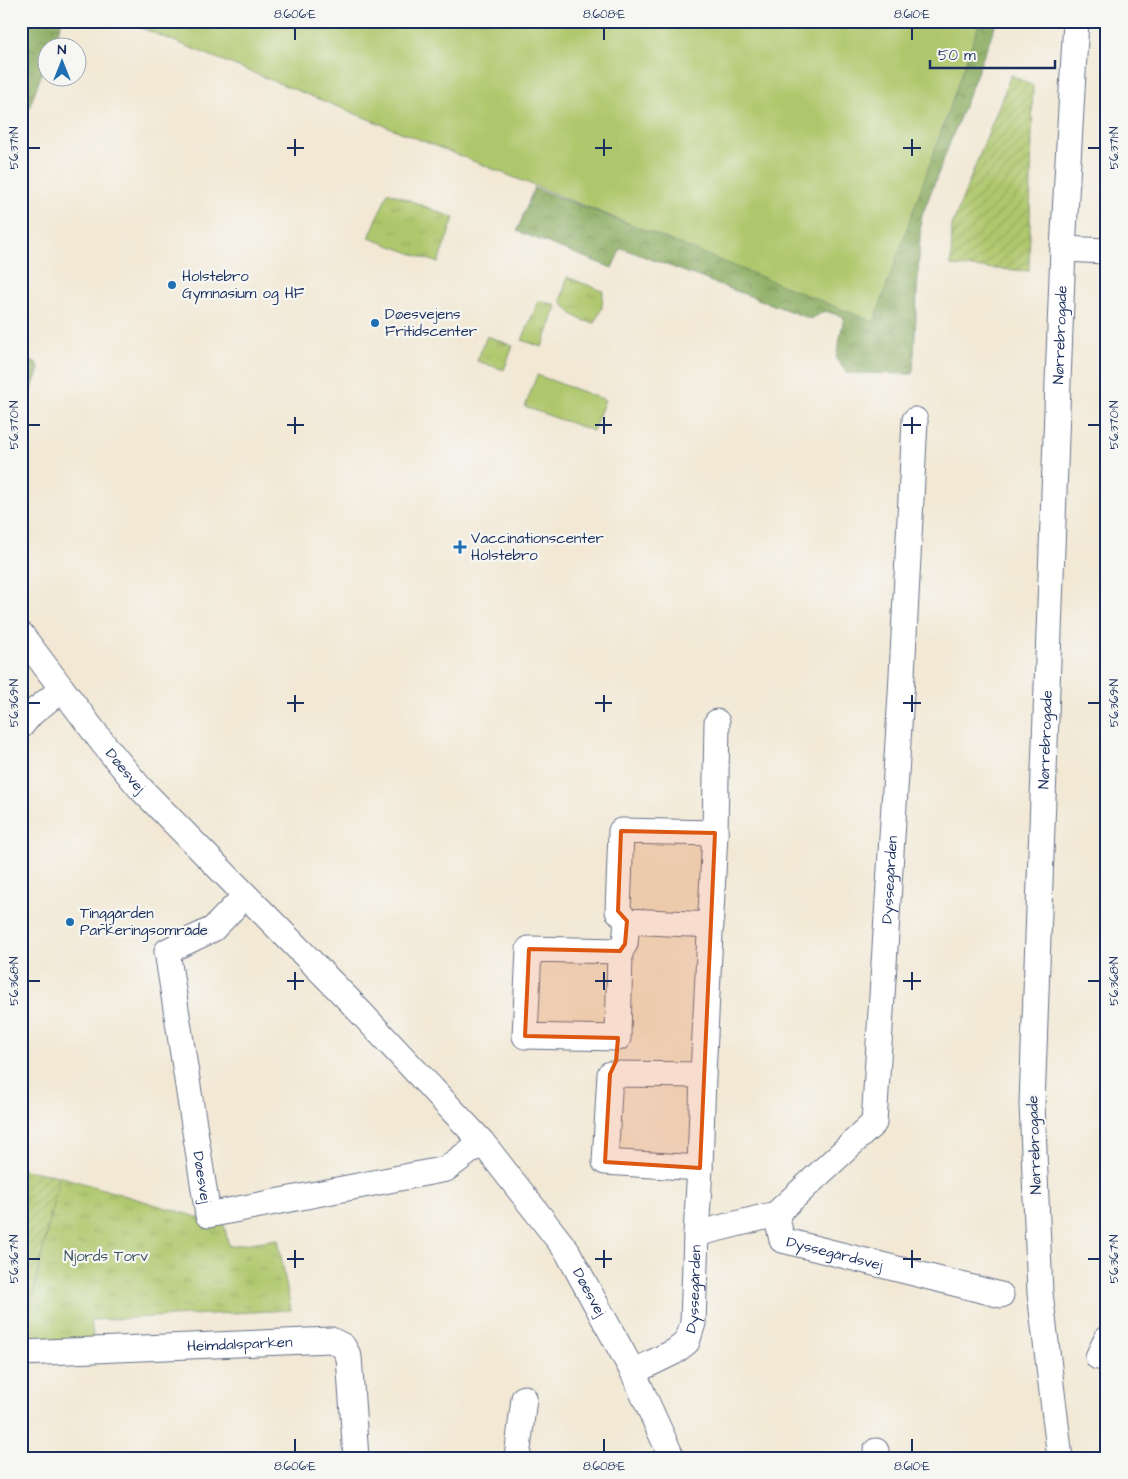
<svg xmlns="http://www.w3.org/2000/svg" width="1128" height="1479" viewBox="0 0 1128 1479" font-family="'Architects Daughter',sans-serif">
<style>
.forest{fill:url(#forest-crowns);stroke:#536e5f}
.park{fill:url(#park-tufts);stroke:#657b65}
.garden{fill:url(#garden-furrows);stroke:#657b65}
.pitch{fill:#afc76c;stroke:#657b65}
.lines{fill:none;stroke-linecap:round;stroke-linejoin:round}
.minor-casing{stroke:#667087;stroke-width:27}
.minor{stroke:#fff;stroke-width:25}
.marked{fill:#de5710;fill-opacity:0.2;stroke:#de5710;stroke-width:4;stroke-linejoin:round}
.ticks{fill:none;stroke:#1b2f5e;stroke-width:2}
.poi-dot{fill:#1f6fb2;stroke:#f6f6f2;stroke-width:2}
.labels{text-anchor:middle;stroke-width:4.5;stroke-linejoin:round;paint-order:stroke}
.poi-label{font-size:15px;fill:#1b2f5e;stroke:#f6f6f2;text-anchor:start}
.street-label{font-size:15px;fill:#1b2f5e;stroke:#f6f6f2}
.park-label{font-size:15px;fill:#405562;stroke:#f6f6f2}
.neatline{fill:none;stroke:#1b2f5e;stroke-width:2}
.ticks-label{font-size:12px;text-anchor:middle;fill:#1b2f5e}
</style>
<defs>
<pattern id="forest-crowns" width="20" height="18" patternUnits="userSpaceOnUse" patternTransform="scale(1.25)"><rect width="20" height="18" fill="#8bac60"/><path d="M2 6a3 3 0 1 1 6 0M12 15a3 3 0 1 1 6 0" fill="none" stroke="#718c52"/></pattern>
<pattern id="park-tufts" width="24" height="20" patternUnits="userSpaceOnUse" patternTransform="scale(1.25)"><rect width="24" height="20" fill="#afc76c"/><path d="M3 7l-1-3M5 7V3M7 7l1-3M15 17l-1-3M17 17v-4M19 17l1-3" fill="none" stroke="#96ab60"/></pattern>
<pattern id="garden-furrows" width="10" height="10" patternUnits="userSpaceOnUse" patternTransform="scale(1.25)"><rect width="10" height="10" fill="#afc76c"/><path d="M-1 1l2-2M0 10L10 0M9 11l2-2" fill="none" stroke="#96ab60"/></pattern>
</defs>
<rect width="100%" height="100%" fill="#f6f6f2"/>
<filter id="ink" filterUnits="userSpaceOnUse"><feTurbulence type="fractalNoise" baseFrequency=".02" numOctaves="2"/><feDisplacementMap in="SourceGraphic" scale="10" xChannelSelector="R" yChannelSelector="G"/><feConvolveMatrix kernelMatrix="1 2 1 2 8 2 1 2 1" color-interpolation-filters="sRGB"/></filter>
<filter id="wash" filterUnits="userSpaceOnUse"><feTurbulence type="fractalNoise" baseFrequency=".0096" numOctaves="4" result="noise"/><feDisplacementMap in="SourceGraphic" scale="20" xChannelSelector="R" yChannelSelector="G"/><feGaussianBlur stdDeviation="1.12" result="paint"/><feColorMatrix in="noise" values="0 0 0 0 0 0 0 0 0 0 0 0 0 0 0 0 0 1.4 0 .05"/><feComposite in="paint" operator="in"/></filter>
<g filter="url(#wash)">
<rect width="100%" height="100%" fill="#f2e8d4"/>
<g class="forest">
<path d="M 29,21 L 62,21 L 52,47 L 48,48 L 47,59 L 21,130 L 21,43 Z"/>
<path d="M 968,21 L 997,21 L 921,218 L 913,374 L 847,373 L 836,359 L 844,317 L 825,311 L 811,319 L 621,248 L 612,268 L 517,231 L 534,188 L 868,314 Z"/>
<path d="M 21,358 L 37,363 L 39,369 L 21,418 Z"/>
</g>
<g class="park">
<path d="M 388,192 L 454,218 L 438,263 L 369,238 Z"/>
<path d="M 567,277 L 603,291 L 602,307 L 595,323 C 580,322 570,314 561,301 Z"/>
<path d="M 539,300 L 557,306 L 542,347 L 522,340 Z"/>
<path d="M 487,336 L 513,346 L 504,370 L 477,361 Z"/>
<path d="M 59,1176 L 224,1225 L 229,1246 L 278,1239 L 291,1310 L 91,1320 L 94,1344 L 23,1342 Z"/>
</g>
<g class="garden">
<path d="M 1011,75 L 1033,86 L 1029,271 L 951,266 L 952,225 Z"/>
<path d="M 21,1169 L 59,1176 L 23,1342 L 21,1342 Z"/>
</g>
<g class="pitch">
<path d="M 124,21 L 980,21 L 874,322 Z"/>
<path d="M 537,375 L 605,400 L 593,431 L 525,407 Z"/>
</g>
</g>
<g filter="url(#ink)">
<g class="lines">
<defs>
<g id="minor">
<path d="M 1063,249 L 1107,251"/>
<path id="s1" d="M 21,634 L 102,742 L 140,788 L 348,999 L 482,1142 L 567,1251 L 633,1372 L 672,1458"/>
<path d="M 21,726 L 32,713 L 62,689"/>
<path id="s2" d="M 245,896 L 213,929 L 167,951 L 208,1215 L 446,1169 L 482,1142"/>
<path d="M 711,925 L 627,921 L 618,911 L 621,831 L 715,833"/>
<path d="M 620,951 L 529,949 L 525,1036 L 618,1038 L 620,951 L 625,944 L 627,921"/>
<path d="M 700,1168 L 605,1162 L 610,1074 L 703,1075"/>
<path id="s3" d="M 776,1214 L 782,1240 L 1001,1295"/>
<path id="s4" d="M 696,1234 L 776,1214 L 874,1123 L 901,694 L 915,420"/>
<path id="s5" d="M 21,1353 L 331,1340 L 343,1346 L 349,1357 L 356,1458"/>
<path d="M 1098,1357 L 1107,1338"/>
<path id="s6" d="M 633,1372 L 674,1352 L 687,1342 L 693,1323 L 696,1234 L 700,1168 L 703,1075 L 715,833 L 717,722"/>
<path d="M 517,1458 L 524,1398"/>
<path d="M 876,1458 L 876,1451"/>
<path id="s7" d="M 1060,1458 L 1040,1293 L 1032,1104 L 1058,382 L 1063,249 L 1076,21"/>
</g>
</defs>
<use href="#minor" class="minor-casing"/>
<use href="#minor" class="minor"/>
</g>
</g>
<path class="marked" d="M 621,831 L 715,833 L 700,1168 L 605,1162 L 610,1074 L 616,1061 L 618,1038 L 525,1036 L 529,949 L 620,951 L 625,944 L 627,921 L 618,911 Z"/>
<path class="ticks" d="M 295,28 L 295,40M 604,28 L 604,40M 912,28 L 912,40M 295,139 L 295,156M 604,139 L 604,156M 912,139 L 912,156M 28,148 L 40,148M 287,148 L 304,148M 595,148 L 612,148M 903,148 L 921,148M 1088,148 L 1100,148M 295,417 L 295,434M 604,417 L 604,434M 912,417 L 912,434M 28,425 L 40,425M 287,425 L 304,425M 595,425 L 612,425M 903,425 L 921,425M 1088,425 L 1100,425M 295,695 L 295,712M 604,695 L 604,712M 912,695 L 912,712M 28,703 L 40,703M 287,703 L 304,703M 595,703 L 612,703M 903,703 L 921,703M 1088,703 L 1100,703M 295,972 L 295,990M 604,972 L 604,990M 912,972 L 912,990M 28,981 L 40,981M 287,981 L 304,981M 595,981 L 612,981M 903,981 L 921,981M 1088,981 L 1100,981M 295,1250 L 295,1268M 604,1250 L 604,1268M 912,1250 L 912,1268M 28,1259 L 40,1259M 287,1259 L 304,1259M 595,1259 L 612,1259M 903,1259 L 921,1259M 1088,1259 L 1100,1259M 295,1439 L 295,1452M 604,1439 L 604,1452M 912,1439 L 912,1452"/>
<g class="poi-dot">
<circle cx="172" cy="285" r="5"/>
<circle cx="375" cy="323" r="5"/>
<path d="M457.5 539.5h5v5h5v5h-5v5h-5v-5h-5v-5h5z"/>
<circle cx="70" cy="922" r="5"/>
</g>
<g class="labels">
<g class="poi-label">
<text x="182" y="281">Holstebro<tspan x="182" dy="17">Gymnasium og HF</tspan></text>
<text x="385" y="319">Døesvejens<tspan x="385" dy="17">Fritidscenter</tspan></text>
<text x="471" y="543">Vaccinationscenter<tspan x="471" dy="17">Holstebro</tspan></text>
<text x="80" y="918">Tinggården<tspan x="80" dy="17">Parkeringsområde</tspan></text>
</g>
<g class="street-label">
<text dy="5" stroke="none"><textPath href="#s7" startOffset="1125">Nørrebrogade</textPath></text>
<text dy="5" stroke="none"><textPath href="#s7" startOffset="720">Nørrebrogade</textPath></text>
<text dy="5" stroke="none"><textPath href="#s1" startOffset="172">Døesvej</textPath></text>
<text dy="5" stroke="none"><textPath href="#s4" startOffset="460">Dyssegården</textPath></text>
<text transform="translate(1034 1145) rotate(-92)" y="5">Nørrebrogade</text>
<text dy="5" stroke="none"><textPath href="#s2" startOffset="326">Døesvej</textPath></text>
<text dy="5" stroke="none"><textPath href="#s3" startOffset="81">Dyssegårdsvej</textPath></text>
<text dy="5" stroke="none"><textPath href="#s6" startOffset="116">Dyssegården</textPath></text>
<text dy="5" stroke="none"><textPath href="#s1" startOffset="872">Døesvej</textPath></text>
<text dy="5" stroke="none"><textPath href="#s5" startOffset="219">Heimdalsparken</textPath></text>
</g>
<g class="park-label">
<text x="106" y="1261">Njords Torv</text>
</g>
</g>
<rect width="1128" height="1479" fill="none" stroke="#f6f6f2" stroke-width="55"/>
<g transform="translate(62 62)"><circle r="24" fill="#f6f6f2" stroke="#9ea6b7"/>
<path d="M0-4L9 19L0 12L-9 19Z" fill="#1f6fb2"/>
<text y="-8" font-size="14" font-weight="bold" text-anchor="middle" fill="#1b2f5e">N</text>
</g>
<path d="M930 60v8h125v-8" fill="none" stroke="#1b2f5e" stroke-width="2.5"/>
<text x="938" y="60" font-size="15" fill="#1b2f5e" stroke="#f6f6f2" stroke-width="4" paint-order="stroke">50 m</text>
<rect x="28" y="28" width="1072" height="1424" class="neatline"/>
<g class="ticks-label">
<text x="295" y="18">8.606°E</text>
<text x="604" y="18">8.608°E</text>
<text x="912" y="18">8.610°E</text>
<text transform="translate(14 148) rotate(-90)" y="4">56.371°N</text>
<text transform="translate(1114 148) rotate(-90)" y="4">56.371°N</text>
<text transform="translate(14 425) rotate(-90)" y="4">56.370°N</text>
<text transform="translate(1114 425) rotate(-90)" y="4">56.370°N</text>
<text transform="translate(14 703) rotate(-90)" y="4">56.369°N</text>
<text transform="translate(1114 703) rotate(-90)" y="4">56.369°N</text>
<text transform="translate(14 981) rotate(-90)" y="4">56.368°N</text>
<text transform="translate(1114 981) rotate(-90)" y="4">56.368°N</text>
<text transform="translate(14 1259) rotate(-90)" y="4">56.367°N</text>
<text transform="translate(1114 1259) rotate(-90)" y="4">56.367°N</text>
<text x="295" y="1470">8.606°E</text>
<text x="604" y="1470">8.608°E</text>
<text x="912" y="1470">8.610°E</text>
</g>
</svg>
